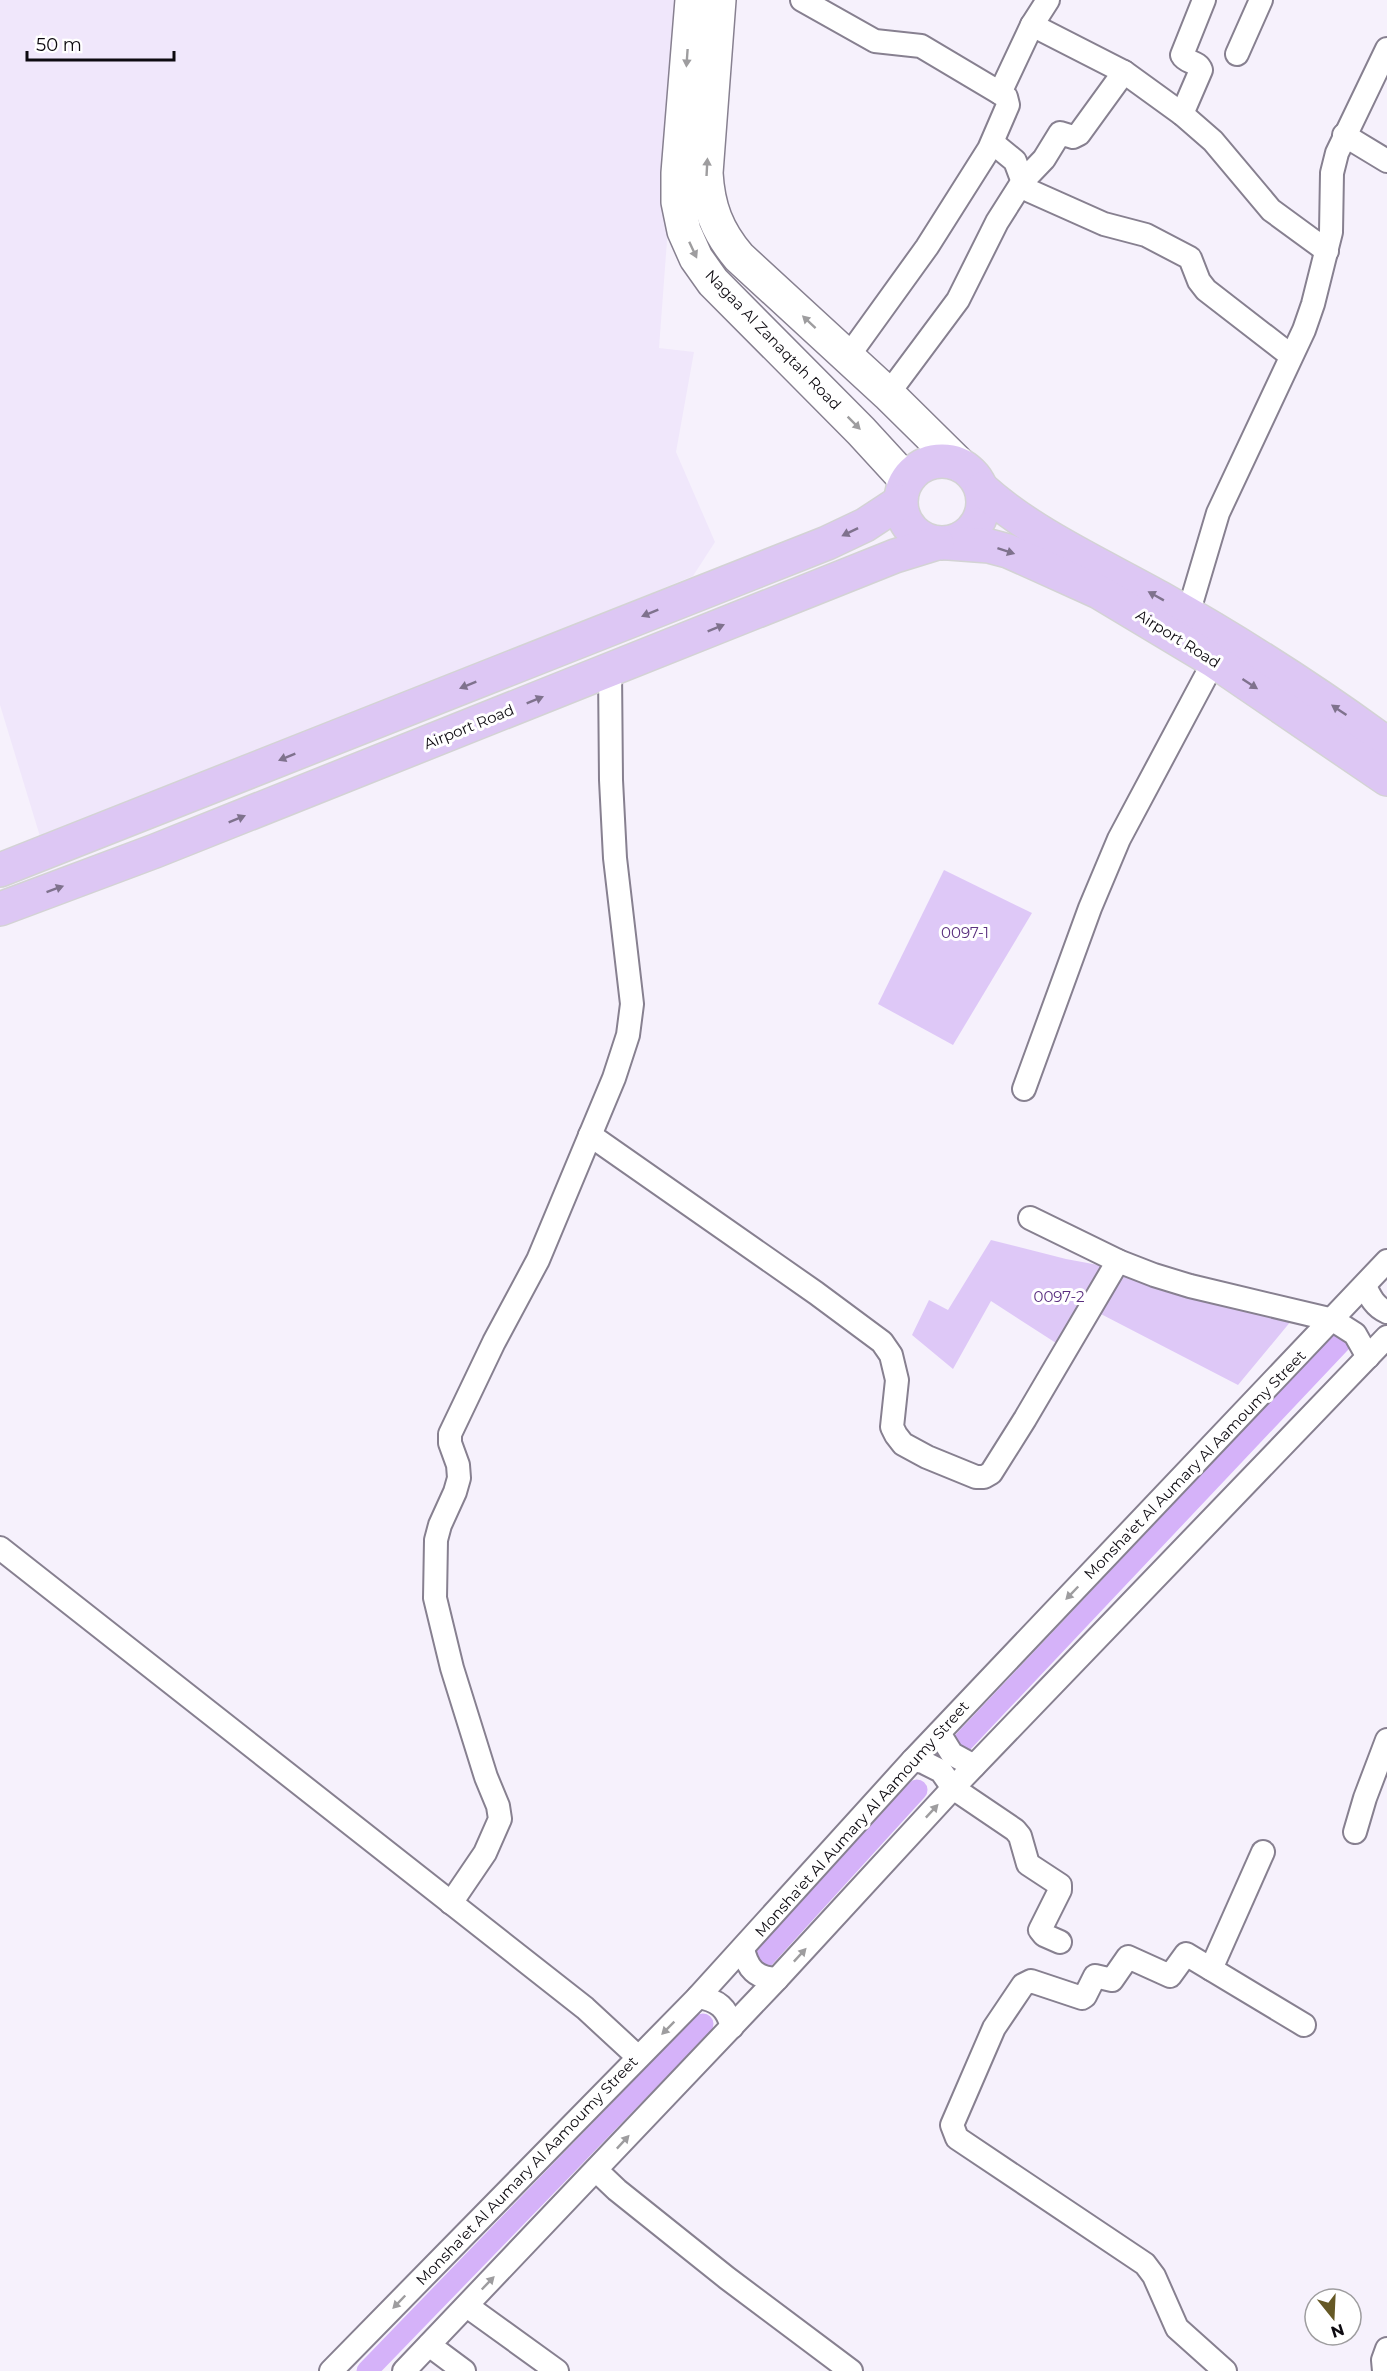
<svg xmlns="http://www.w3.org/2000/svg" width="1387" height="2371" viewBox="0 0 1387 2371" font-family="Montserrat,sans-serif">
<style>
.built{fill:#f0e7fb}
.green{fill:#dec8f7}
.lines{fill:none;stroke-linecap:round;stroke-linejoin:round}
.canal{stroke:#d5b2f9;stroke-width:21}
.street-casing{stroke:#878090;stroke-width:26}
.secondary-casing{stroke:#878090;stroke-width:36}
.primary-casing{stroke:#d3d3d4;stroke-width:36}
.street{stroke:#fff;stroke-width:22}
.secondary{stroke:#fff;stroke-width:33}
.primary{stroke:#ddc7f4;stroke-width:33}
.oneway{fill:#9e9d9f}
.oneway2{fill:#7f728d}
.labels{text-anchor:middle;stroke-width:6;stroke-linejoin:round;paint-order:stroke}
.street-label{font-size:15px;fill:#0d0a10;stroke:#fff}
.park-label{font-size:15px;fill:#5a2f7f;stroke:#fff}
</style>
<rect width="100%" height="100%" fill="#f6f1fc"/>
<path class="built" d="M 0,0 L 685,0 L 659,348 L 694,352 L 676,452 L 715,542 L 693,576 L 42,843 L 0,705 Z"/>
<g class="green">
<path d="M 944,870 L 1032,913 L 953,1045 L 878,1004 Z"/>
<path d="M 991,1240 L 1066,1259 L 1136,1272 L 1296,1315 L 1238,1385 L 1097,1312 L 1070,1352 L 991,1301 L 953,1369 L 912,1335 L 929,1300 L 948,1310 Z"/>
</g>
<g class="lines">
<g class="canal">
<path d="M 963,1742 L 1341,1342"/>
<path d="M 764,1958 L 917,1790"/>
<path d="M 367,2371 L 703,2024"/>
</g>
<defs>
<g id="street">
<path d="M 802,0 L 875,41 L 921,46 L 1000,93 L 1006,97 L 1008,105 L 989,149 L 927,247 L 847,358"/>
<path d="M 1032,25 L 1124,72 L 1182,114 L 1213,141 L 1271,210 L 1327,251"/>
<path d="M 1237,54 L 1261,0"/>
<path d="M 1000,93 L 1032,25 L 1048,0"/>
<path d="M 1182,114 L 1201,70 C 1198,61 1186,63 1182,55 L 1204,0"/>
<path d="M 1344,135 L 1387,161"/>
<path d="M 993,143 L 1015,161 L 1024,185 L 1030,191 L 1104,224 L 1146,235 L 1190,258 L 1199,281 L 1206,290 L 1290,355"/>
<path d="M 888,394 L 958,300 L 997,222 L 1023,181 L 1044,159 L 1060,133 L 1073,137 L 1079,134 L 1124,72"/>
<path d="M 1188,614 L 1218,513 L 1304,330 L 1313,304 L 1331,232 L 1332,173 L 1337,153 L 1387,49"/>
<path d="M 1024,1089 L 1090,908 L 1119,839 L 1214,661"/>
<path d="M 590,1135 L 816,1293 L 882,1342 L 891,1355 L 897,1380 L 892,1427 L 896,1435 L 903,1444 L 927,1457 L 976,1477 L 984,1477 L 991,1473 L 1025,1419 L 1118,1261"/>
<path d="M 1030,1218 L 1118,1261 L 1154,1275 L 1190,1286 L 1333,1320 L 1355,1334 L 1368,1357"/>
<path d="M 1365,1286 C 1370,1297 1375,1307 1387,1312"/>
<path d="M 0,1548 L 585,2008 L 638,2057"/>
<path d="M 939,1733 L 952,1754 L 974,1766"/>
<path d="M 913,1760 L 923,1762 L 941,1771 L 953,1788 L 1015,1830 L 1020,1836 L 1028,1864 L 1060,1885 L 1060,1890 L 1040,1930 L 1044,1935 L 1060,1942"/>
<path d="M 1355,1832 L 1365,1798 L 1387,1740"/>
<path d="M 451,1903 L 485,1853 L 500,1819 L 498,1806 L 486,1777 L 452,1668 L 435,1598 L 436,1540 L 440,1525 L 455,1492 L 459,1478 L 458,1465 L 450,1443 L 450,1434 L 494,1342 L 538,1260 L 614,1078 L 628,1035 L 632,1004 L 615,858 L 611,780 L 610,670"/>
<path d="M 743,1948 C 747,1969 756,1978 777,1979"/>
<path d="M 1211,1969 L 1263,1852"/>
<path d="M 698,1997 C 718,2000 727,2008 732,2027"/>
<path d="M 596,2170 L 617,2190 L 727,2278 L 851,2371"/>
<path d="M 467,2306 L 557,2371"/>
<path d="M 429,2345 L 464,2371"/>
<path d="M 331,2371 L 698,1997 L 913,1760 L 1387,1261"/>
<path d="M 404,2371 L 777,1979 L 953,1788 L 1387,1337"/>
<path d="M 1225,2371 L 1177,2328 L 1154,2276 L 1145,2264 L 957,2138 L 952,2125 L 994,2028 L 1023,1985 L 1031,1981 L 1082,1998 L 1085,1996 L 1095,1976 L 1112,1980 L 1128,1957 L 1170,1976 L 1186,1954 L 1304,2025"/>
<path d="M 1384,2371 L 1383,2360 L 1387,2349"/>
</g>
<g id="secondary">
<path d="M 692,0 L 678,173 L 678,202 L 684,231 L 696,258 L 713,282 L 861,431 L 906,480"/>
<path d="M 719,0 L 706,173 C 708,207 717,231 739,257 L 888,394 L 959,464"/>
</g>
<g id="primary">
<circle cx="942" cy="502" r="41"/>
<path d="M 982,489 C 1030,533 1103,566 1160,598 C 1238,642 1315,691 1387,744"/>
<path d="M 949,543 L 989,546 L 1008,551 L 1099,592 L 1214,661 L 1387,779"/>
<path d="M 0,870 L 827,543 L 865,525 L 900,502"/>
<path d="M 0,909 L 155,851 L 895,556 L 937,543"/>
</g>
</defs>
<use href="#street" class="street-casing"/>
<use href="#secondary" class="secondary-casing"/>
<use href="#primary" class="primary-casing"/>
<use href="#street" class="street"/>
<use href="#secondary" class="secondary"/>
<use href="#primary" class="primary"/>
</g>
<defs><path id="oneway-solid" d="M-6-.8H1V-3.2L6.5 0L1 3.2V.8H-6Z" transform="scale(1.5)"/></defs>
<g class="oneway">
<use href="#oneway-solid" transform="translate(687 58) rotate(94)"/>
<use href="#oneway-solid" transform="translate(707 167) rotate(-87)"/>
<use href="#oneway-solid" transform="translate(693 250) rotate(65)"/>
<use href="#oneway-solid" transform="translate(809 322) rotate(-137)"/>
<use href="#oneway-solid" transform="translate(854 423) rotate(45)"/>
<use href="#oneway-solid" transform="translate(1072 1593) rotate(134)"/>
<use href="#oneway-solid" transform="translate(932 1811) rotate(-47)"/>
<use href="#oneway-solid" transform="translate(800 1955) rotate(-47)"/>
<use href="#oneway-solid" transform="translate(668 2028) rotate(135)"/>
<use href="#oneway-solid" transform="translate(623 2142) rotate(-47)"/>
<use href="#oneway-solid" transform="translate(488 2283) rotate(-46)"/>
<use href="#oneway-solid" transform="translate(399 2302) rotate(134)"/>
</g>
<g class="oneway2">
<use href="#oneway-solid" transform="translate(850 532) rotate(154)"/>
<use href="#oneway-solid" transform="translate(1006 551) rotate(18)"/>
<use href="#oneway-solid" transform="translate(1156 596) rotate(-151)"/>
<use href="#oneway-solid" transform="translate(650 613) rotate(158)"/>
<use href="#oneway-solid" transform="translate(716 628) rotate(-22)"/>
<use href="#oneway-solid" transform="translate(1250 684) rotate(33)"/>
<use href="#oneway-solid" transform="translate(468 685) rotate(158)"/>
<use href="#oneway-solid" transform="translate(535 700) rotate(-22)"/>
<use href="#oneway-solid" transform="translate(1339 710) rotate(-146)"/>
<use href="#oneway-solid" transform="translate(287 757) rotate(158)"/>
<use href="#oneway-solid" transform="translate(237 819) rotate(-22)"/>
<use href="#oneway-solid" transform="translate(55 889) rotate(-20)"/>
</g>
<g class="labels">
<g class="street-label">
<text transform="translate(773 340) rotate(46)" y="5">Nagaa Al Zanaqtah Road</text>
<text transform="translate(1178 639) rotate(32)" y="5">Airport Road</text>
<text transform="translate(469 727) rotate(-22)" y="5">Airport Road</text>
<text transform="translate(1195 1465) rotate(-46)" y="5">Monsha'et Al Aumary Al Aamoumy Street</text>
<text transform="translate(862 1819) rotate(-48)" y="5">Monsha'et Al Aumary Al Aamoumy Street</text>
<text transform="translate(527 2171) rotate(-46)" y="5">Monsha'et Al Aumary Al Aamoumy Street</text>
</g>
<g class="park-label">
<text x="965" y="938">0097-1</text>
<text x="1059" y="1302">0097-2</text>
</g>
</g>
<g transform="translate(1333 2317) rotate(162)"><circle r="28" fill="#ffffff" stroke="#9e9d9f" stroke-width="1.5"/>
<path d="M0-4.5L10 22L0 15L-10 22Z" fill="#655825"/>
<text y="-9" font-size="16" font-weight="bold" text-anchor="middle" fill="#0d0a10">N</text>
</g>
<path d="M27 51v9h147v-9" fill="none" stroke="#0d0a10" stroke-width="3"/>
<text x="36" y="51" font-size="18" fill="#0d0a10" stroke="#ffffff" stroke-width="4.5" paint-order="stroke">50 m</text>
</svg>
